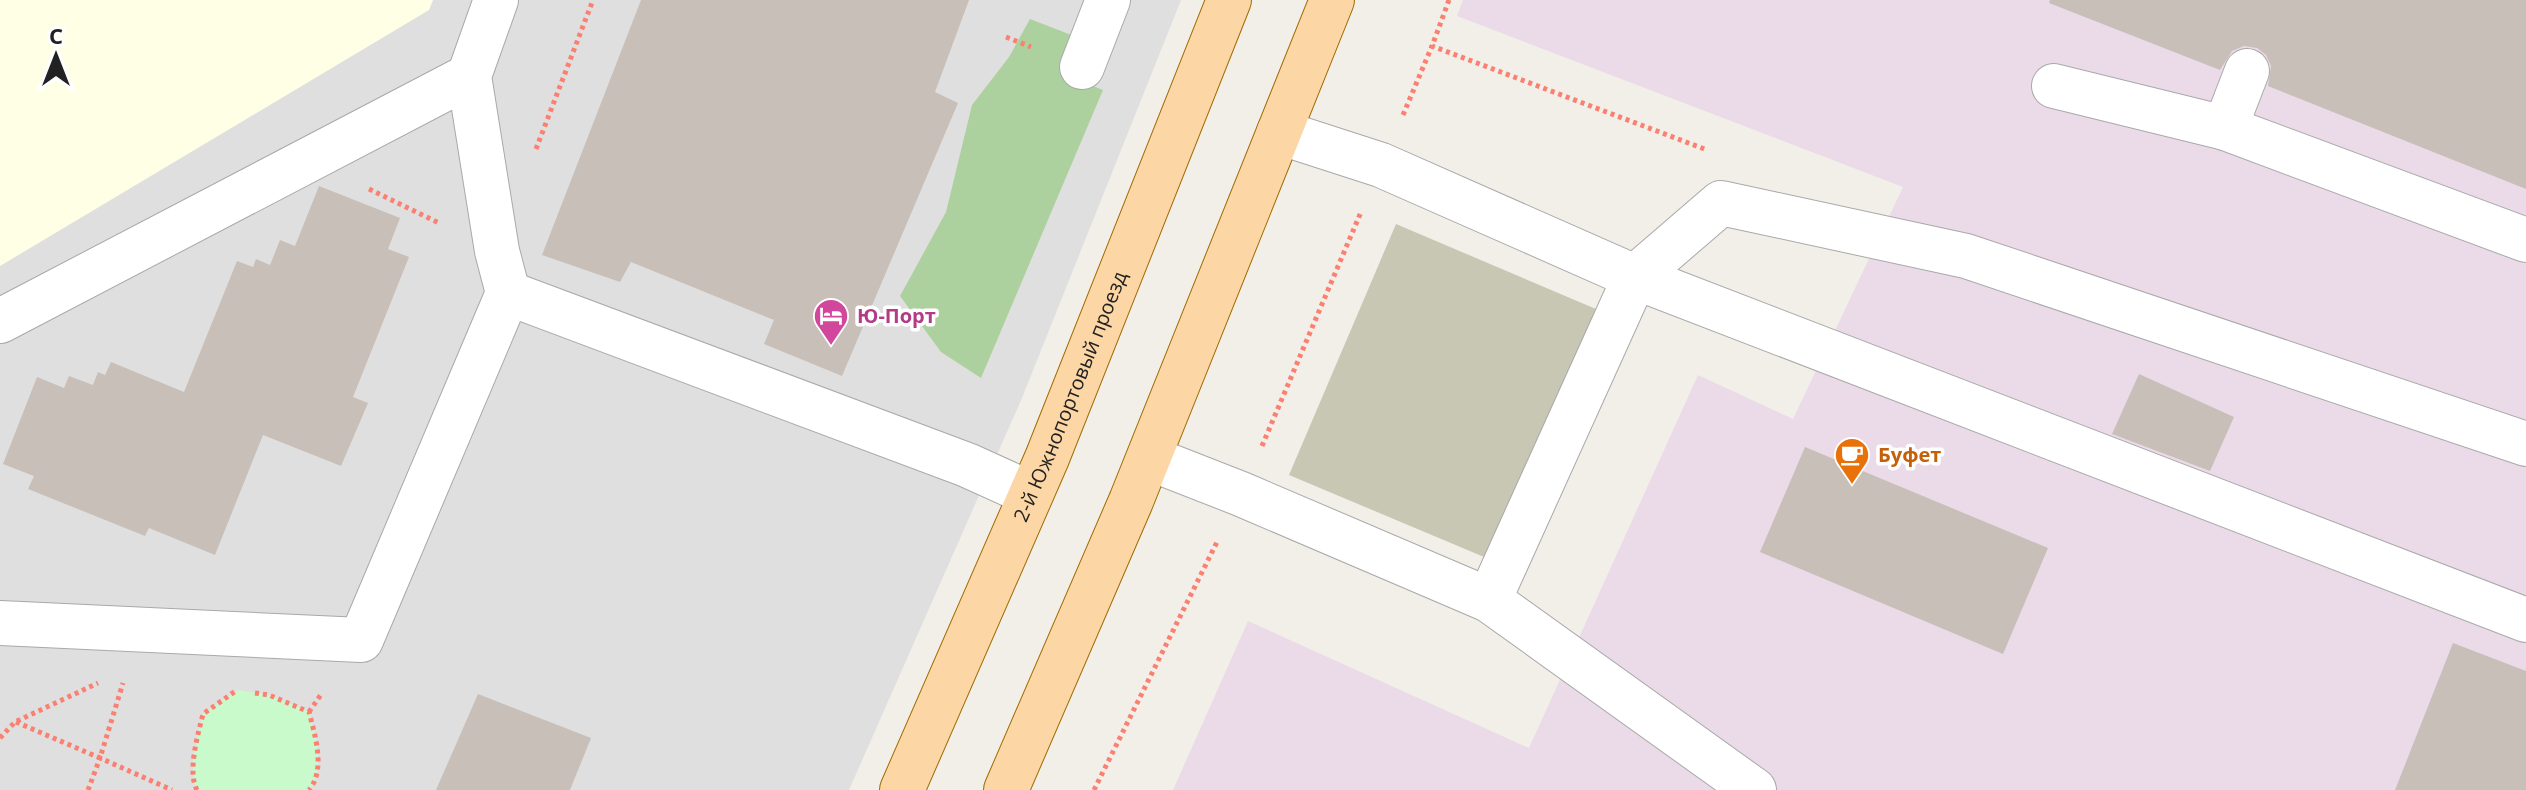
<svg xmlns="http://www.w3.org/2000/svg" width="2526" height="790" viewBox="0 0 2526 790" font-family="'Open Sans',sans-serif">
<style>
.residential{fill:#e0dfdf}
.industrial{fill:#ebdbe8}
.education{fill:#ffffe5}
.construction{fill:#c7c7b4}
.forest{fill:#add19e}
.park{fill:#c8facc}
.building{fill:#c7bfb8}
.lines{fill:none;stroke-linecap:round;stroke-linejoin:round}
.minor-casing{stroke:#a9a9a9;stroke-width:46}
.major-casing{stroke:#a06b00;stroke-width:46}
.path{stroke:#fa8072;stroke-width:5;stroke-dasharray:4 4;stroke-linecap:butt}
.minor{stroke:#fff;stroke-width:44}
.major{stroke:#fcd6a4;stroke-width:44}
.labels{text-anchor:middle;stroke-width:7;stroke-linejoin:round;paint-order:stroke}
.hotel-label{font-size:20px;font-weight:bold;fill:#b23c85;stroke:#fff;text-anchor:start}
.street-label{font-size:20px;fill:#222;stroke:#fff}
.food-label{font-size:20px;font-weight:bold;fill:#c56008;stroke:#fff;text-anchor:start}
</style>
<rect width="100%" height="100%" fill="#f2efe9"/>
<path class="residential" d="M 0,0 L 1181,0 L 1022,398 L 849,790 L 0,790 Z"/>
<path class="industrial" d="M 1463,0 L 2526,0 L 2526,790 L 1173,790 L 1248,621 L 1529,748 L 1698,375 L 1793,419 L 1903,187 L 1457,16 Z"/>
<path class="education" d="M 0,0 L 433,0 L 429,10 L 0,266 Z"/>
<path class="construction" d="M 1396,224 L 1603,312 L 1496,562 L 1289,475 Z"/>
<path class="forest" d="M 1030,19 L 1074,36 L 1066,75 L 1103,90 L 981,378 L 941,352 L 900,296 L 946,212 L 972,105 L 1009,57 Z"/>
<path class="park" d="M 238,690 L 269,695 L 309,712 C 315,735 326,770 309,790 L 197,790 C 187,772 198,734 203,714 Z"/>
<g class="building">
<path d="M 641,0 L 969,0 L 935,92 L 958,103 L 842,376 L 764,344 L 774,320 L 631,262 L 620,282 L 542,255 Z"/>
<path d="M 2050,0 L 2526,0 L 2526,189 L 2268,86 L 2271,66 L 2266,55 L 2257,48 L 2244,46 L 2232,51 L 2220,70 L 2049,3 Z"/>
<path d="M 319,186 L 400,218 L 388,249 L 409,257 L 353,397 L 368,403 L 341,466 L 263,435 L 215,555 L 149,528 L 145,536 L 28,489 L 34,476 L 3,464 L 37,377 L 64,388 L 69,376 L 93,385 L 98,372 L 105,375 L 111,362 L 184,392 L 237,261 L 253,267 L 256,259 L 270,265 L 280,240 L 295,246 Z"/>
<path d="M 2139,374 L 2234,417 L 2210,471 L 2112,434 Z"/>
<path d="M 1805,447 L 2048,548 L 2003,654 L 1760,552 Z"/>
<path d="M 2453,643 L 2526,671 L 2526,790 L 2395,790 Z"/>
<path d="M 478,694 L 591,738 L 570,790 L 436,790 Z"/>
</g>
<g class="lines">
<defs>
<g id="minor">
<path d="M 1082,67 L 1108,0"/>
<path d="M 2054,86 L 2225,128 L 2526,240"/>
<path d="M 2225,128 L 2247,71"/>
<path d="M 1279,132 L 1381,165 L 1635,277 L 2526,620"/>
<path d="M 508,293 L 967,465 L 1031,494"/>
<path d="M 0,321 L 469,76"/>
<path d="M 1149,458 L 1241,494 L 1489,600 L 1754,790"/>
<path d="M 1489,600 L 1635,277 L 1721,203 L 1966,256 L 2526,444"/>
<path d="M 0,623 L 361,640 L 508,293 L 497,251 L 469,76 L 496,0"/>
</g>
<g id="major">
<path id="s1" d="M 902,790 L 1047,458 L 1229,0"/>
<path d="M 1006,790 L 1131,501 L 1332,0"/>
</g>
</defs>
<use href="#minor" class="minor-casing"/>
<use href="#major" class="major-casing"/>
<g class="path">
<path d="M 1449,0 L 1432,46 L 1707,150"/>
<path d="M 1006,37 L 1031,47"/>
<path d="M 1403,115 L 1432,46"/>
<path d="M 536,149 L 593,0"/>
<path d="M 369,189 L 439,223"/>
<path d="M 1262,446 L 1361,212"/>
<path d="M 255,693 L 269,695 L 309,712 C 315,735 326,770 309,790"/>
<path d="M 309,712 L 322,693"/>
<path d="M 16,722 L 100,758 L 123,683"/>
<path d="M 0,738 L 15,722 L 98,683"/>
<path d="M 88,790 L 100,758 L 172,790"/>
<path d="M 197,790 C 187,772 198,734 203,714 L 237,690"/>
<path d="M 1094,790 L 1217,542"/>
</g>
<use href="#minor" class="minor"/>
<use href="#major" class="major"/>
</g>
<defs>
<symbol id="hotel-pin" viewBox="-11 -11 22 30"><path d="M0 17L-7.5 6A9.5 9.5 0 1 1 7.5 6Z" fill="#d1479c" stroke="#fff"/><path d="M-6-4.5h1.5V1H6V5H4.5V3h-9V5H-6ZM-4 0a1.8 1.8 0 1 1 3.6 0ZM.5 0V-2.5h3Q6-2.5 6 0Z" fill="#fff"/></symbol>
<symbol id="cafe-pin" viewBox="-11 -11 22 30"><path d="M0 17L-7.5 6A9.5 9.5 0 1 1 7.5 6Z" fill="#e8710a" stroke="#fff"/><path d="M-5.5-4.5H6V0H3Q3 3.5 0 3.5H-2.5Q-5.5 3.5-5.5 0ZM3-3.2v2h1.7v-2ZM-6 4.5H4V6H-6Z" fill="#fff"/></symbol>
</defs>
<g fill-rule="evenodd">
<use href="#hotel-pin" x="811" y="296" width="40" height="54"/>
<use href="#cafe-pin" x="1832" y="435" width="40" height="54"/>
</g>
<g class="labels">
<g class="hotel-label">
<text x="857" y="323">Ю-Порт</text>
</g>
<g class="street-label">
<text dy="7" stroke="none"><textPath href="#s1" startOffset="428">2-й Южнопортовый проезд</textPath></text>
</g>
<g class="food-label">
<text x="1878" y="462">Буфет</text>
</g>
</g>
<g transform="translate(56 56)" stroke="#ffffff" stroke-width="6" paint-order="stroke">
<path d="M0-6L14 30L0 20L-14 30Z" fill="#222222"/>
<text y="-12" font-size="22" font-weight="bold" text-anchor="middle" fill="#222222">С</text>
</g>
</svg>
